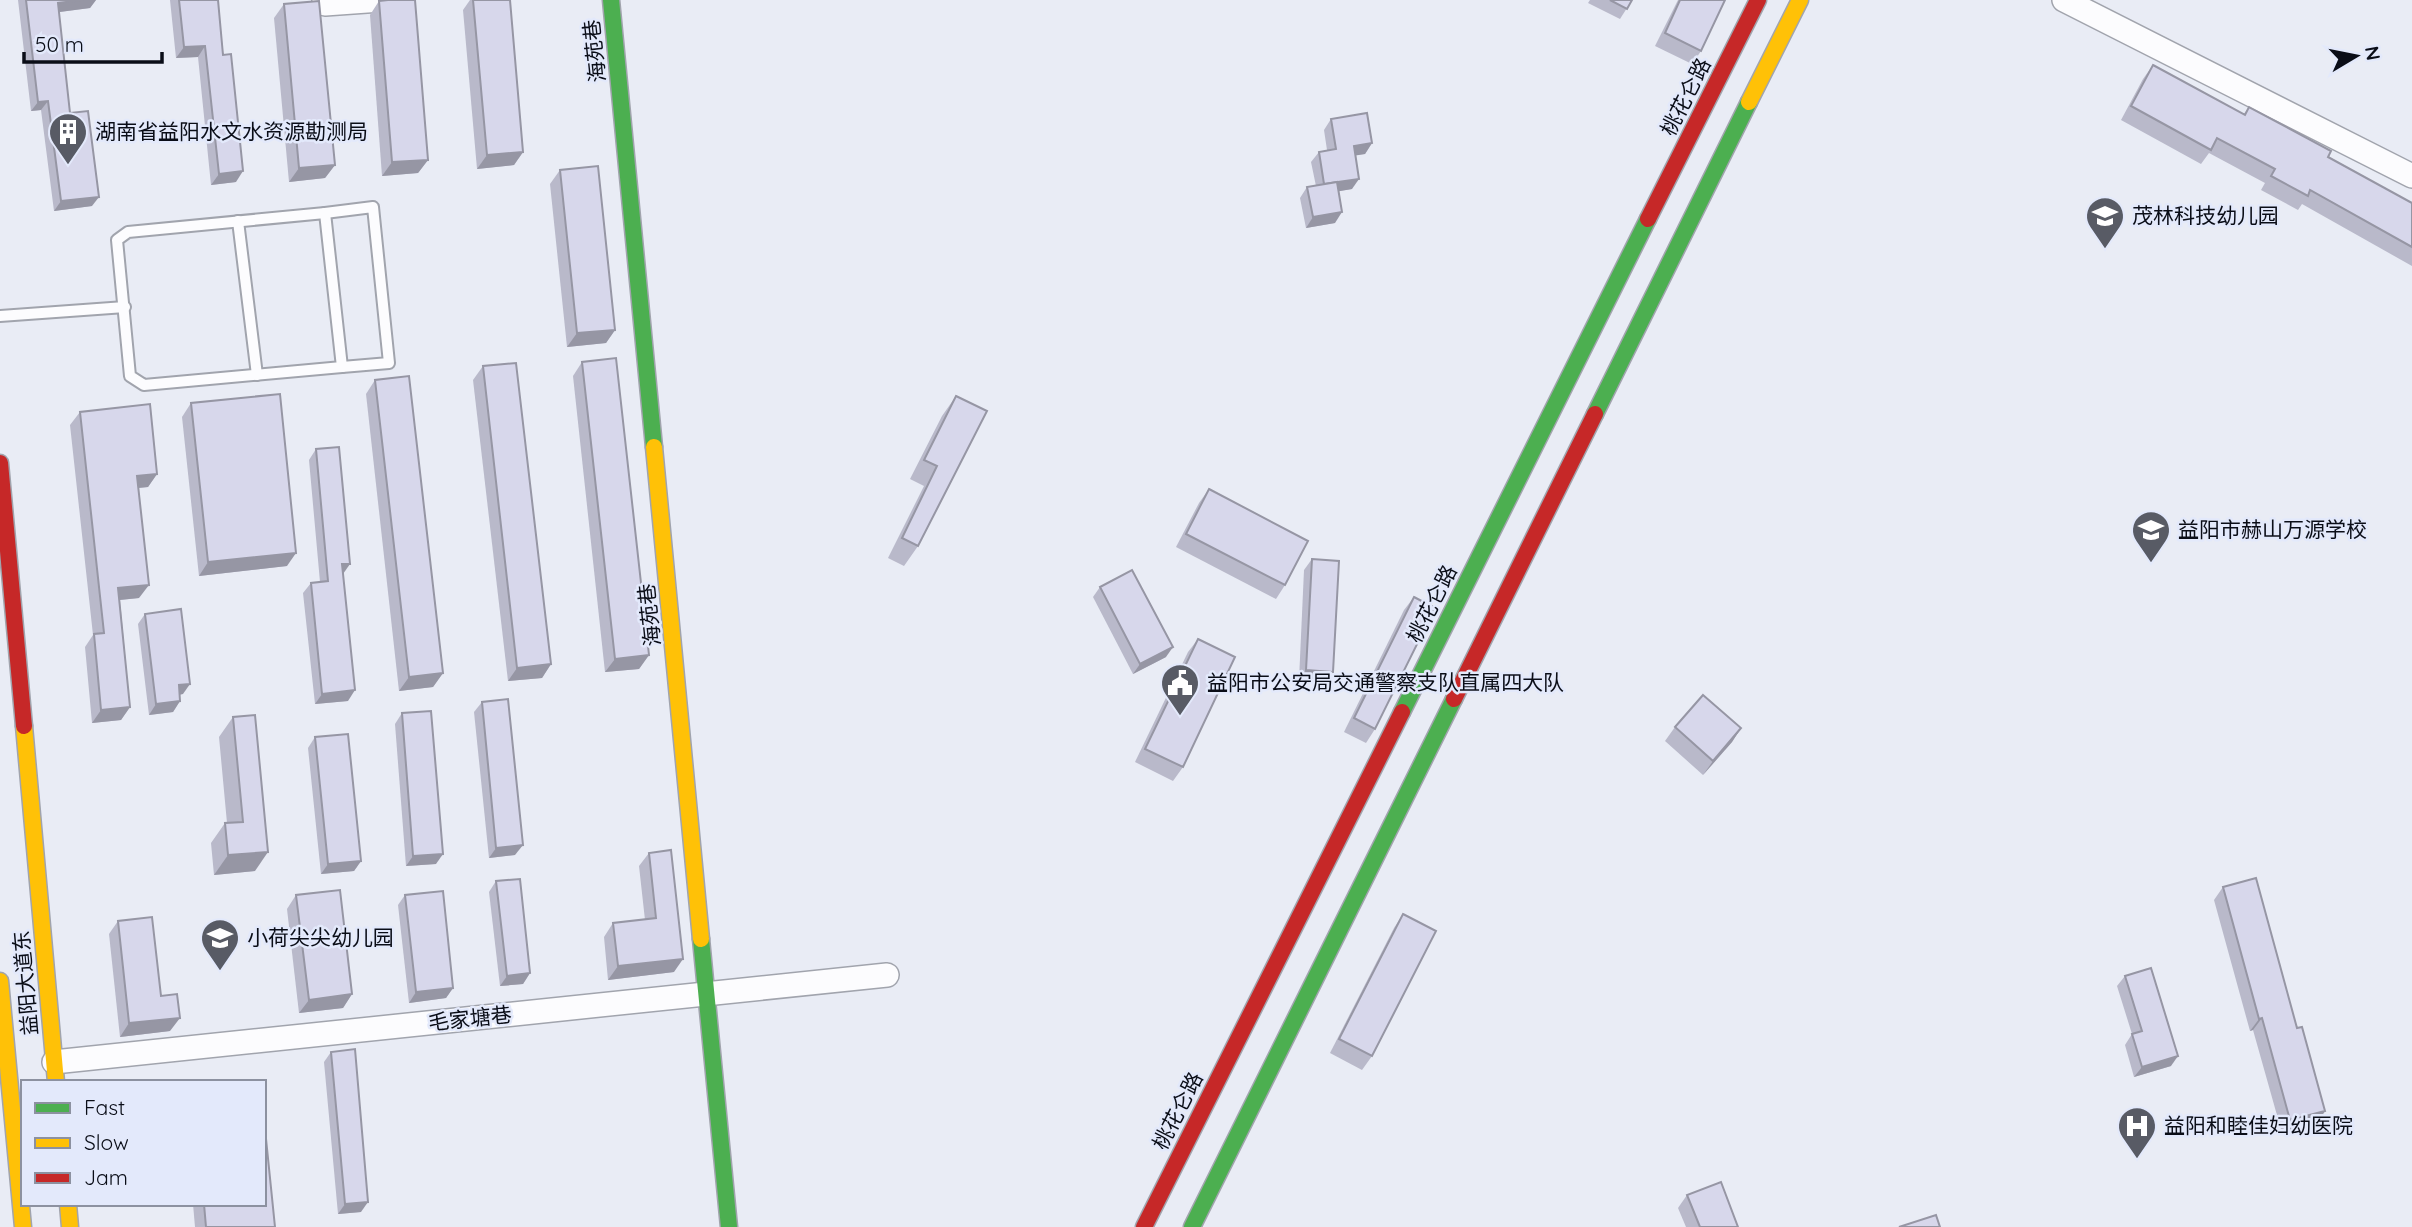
<svg xmlns="http://www.w3.org/2000/svg" width="2412" height="1227" viewBox="0 0 2412 1227" font-family="Quicksand,'Noto Sans SC',sans-serif">
<style>
.lines{fill:none;stroke-linecap:round;stroke-linejoin:round}
.lane-casing{stroke:#a1a4ad;stroke-width:14}
.street-casing{stroke:#a1a4ad;stroke-width:26}
.fast-casing{stroke:#a1a4ad;stroke-width:19}
.slow-casing{stroke:#a1a4ad;stroke-width:19}
.jam-casing{stroke:#a1a4ad;stroke-width:19}
.lane{stroke:#fcfcfe;stroke-width:10}
.street{stroke:#fcfcfe;stroke-width:23}
.fast{stroke:#4caf50;stroke-width:16}
.slow{stroke:#ffc107;stroke-width:16}
.jam{stroke:#c62828;stroke-width:16}
.wall{fill:#b9b9ca}
.shaded-wall{fill:#9696a4}
.building{fill:#d7d7eb;stroke:#9696a4;stroke-width:2}
.labels{text-anchor:middle;stroke-width:5;stroke-linejoin:round;paint-order:stroke}
.street-label{font-size:21px;fill:#0a0d17;stroke:#e3e9fb}
.poi-label{font-size:21px;fill:#0a0d17;stroke:#e3e9fb;text-anchor:start}
</style>
<rect width="100%" height="100%" fill="#e9ecf5"/>
<g class="lines">
<defs>
<g id="lane">
<path d="M 325,213 L 342,367 L 144,385 L 130,376 L 117,240 L 128,232 Z"/>
<path d="M 325,213 L 373,207 L 389,363 L 342,367"/>
<path d="M 238,221 L 257,375"/>
<path d="M 0,316 L 125,307"/>
</g>
<g id="street">
<path d="M 324,0 L 325,4 L 381,0"/>
<path d="M 2064,0 L 2412,176"/>
<path d="M 54,1062 L 887,975"/>
</g>
<g id="fast">
<path d="M 611,0 L 654,447"/>
<path d="M 1595,414 L 1749,102"/>
<path d="M 1402,712 L 1648,219"/>
<path d="M 701,939 L 729,1227"/>
<path d="M 1192,1227 L 1454,699"/>
</g>
<g id="slow">
<path d="M 1749,102 L 1800,0"/>
<path d="M 654,447 L 701,939"/>
<path d="M 24,726 L 56,1082"/>
<path d="M 0,981 L 23,1227"/>
<path d="M 68,1204 L 70,1227"/>
</g>
<g id="jam">
<path d="M 1648,219 L 1758,0"/>
<path d="M 0,463 L 24,726"/>
<path d="M 1454,699 L 1595,414"/>
<path d="M 1144,1227 L 1402,712"/>
</g>
</defs>
<use href="#lane" class="lane-casing"/>
<use href="#street" class="street-casing"/>
<use href="#fast" class="fast-casing"/>
<use href="#slow" class="slow-casing"/>
<use href="#jam" class="jam-casing"/>
<use href="#lane" class="lane"/>
<use href="#street" class="street"/>
<use href="#fast" class="fast"/>
<use href="#slow" class="slow"/>
<use href="#jam" class="jam"/>
</g>
<g class="wall">
<path d="M 18,0 L 96,0 L 90,8 L 59,12 L 70,113 L 92,206 L 54,211 L 41,110 L 31,111 Z"/>
<path d="M 170,0 L 218,0 L 236,182 L 211,185 L 198,57 L 176,58 Z"/>
<path d="M 470,0 L 510,0 L 523,152 L 514,165 L 477,169 L 463,10 Z"/>
<path d="M 1590,0 L 1632,0 L 1620,19 L 1588,3 Z"/>
<path d="M 1678,0 L 1725,0 L 1701,51 L 1692,64 L 1655,46 Z"/>
<path d="M 379,1 L 428,160 L 418,173 L 382,176 L 370,15 Z"/>
<path d="M 284,4 L 335,165 L 325,178 L 289,182 L 274,18 Z"/>
<path d="M 2153,65 L 2243,115 L 2249,107 L 2328,157 L 2412,203 L 2412,266 L 2302,204 L 2298,210 L 2261,190 L 2265,183 L 2209,153 L 2201,164 L 2121,120 L 2143,79 Z"/>
<path d="M 1331,119 L 1372,143 L 1365,154 L 1355,155 L 1352,189 L 1339,191 L 1335,223 L 1306,228 L 1300,198 L 1307,187 L 1316,186 L 1311,162 L 1319,152 L 1327,150 L 1324,130 Z"/>
<path d="M 560,170 L 615,330 L 606,343 L 567,347 L 550,184 Z"/>
<path d="M 582,362 L 649,655 L 639,669 L 605,672 L 573,376 Z"/>
<path d="M 483,366 L 551,664 L 542,678 L 508,681 L 473,380 Z"/>
<path d="M 375,380 L 443,673 L 433,687 L 399,691 L 366,394 Z"/>
<path d="M 956,396 L 918,546 L 904,566 L 888,558 L 924,486 L 910,479 L 942,416 Z"/>
<path d="M 191,403 L 287,566 L 199,576 L 182,417 Z"/>
<path d="M 80,412 L 157,474 L 148,487 L 138,488 L 139,598 L 120,600 L 130,707 L 121,720 L 92,723 L 85,647 L 93,635 L 70,425 Z"/>
<path d="M 316,449 L 343,574 L 348,701 L 315,704 L 303,593 L 311,583 L 320,582 L 309,460 Z"/>
<path d="M 1209,489 L 1285,585 L 1276,599 L 1176,547 L 1199,503 Z"/>
<path d="M 1312,559 L 1326,682 L 1299,680 L 1304,570 Z"/>
<path d="M 1100,587 L 1166,657 L 1133,674 L 1093,597 Z"/>
<path d="M 1414,597 L 1375,729 L 1366,743 L 1344,732 L 1404,610 Z"/>
<path d="M 145,614 L 183,694 L 180,695 L 180,701 L 173,712 L 149,715 L 138,624 Z"/>
<path d="M 1198,639 L 1183,767 L 1173,781 L 1135,762 L 1188,652 Z"/>
<path d="M 482,702 L 515,855 L 489,858 L 474,712 Z"/>
<path d="M 402,713 L 436,864 L 406,866 L 395,724 Z"/>
<path d="M 233,717 L 255,871 L 214,875 L 211,843 L 225,823 L 227,823 L 219,737 Z"/>
<path d="M 1675,727 L 1741,728 L 1732,742 L 1703,775 L 1665,741 Z"/>
<path d="M 315,737 L 361,861 L 354,871 L 321,874 L 308,748 Z"/>
<path d="M 649,853 L 674,972 L 608,980 L 604,937 L 613,923 L 645,920 L 639,866 Z"/>
<path d="M 496,881 L 530,973 L 523,984 L 500,986 L 489,892 Z"/>
<path d="M 2223,887 L 2297,1028 L 2325,1111 L 2317,1123 L 2282,1133 L 2253,1030 L 2250,1031 L 2214,900 Z"/>
<path d="M 296,895 L 352,994 L 343,1008 L 299,1013 L 287,909 Z"/>
<path d="M 405,895 L 453,988 L 446,998 L 409,1003 L 398,905 Z"/>
<path d="M 1403,914 L 1372,1056 L 1362,1070 L 1330,1053 L 1394,928 Z"/>
<path d="M 118,921 L 161,996 L 170,1031 L 120,1037 L 109,934 Z"/>
<path d="M 2125,976 L 2171,1066 L 2134,1077 L 2125,1045 L 2132,1034 L 2117,986 Z"/>
<path d="M 331,1052 L 361,1212 L 338,1214 L 324,1062 Z"/>
<path d="M 1687,1195 L 1738,1227 L 1686,1227 L 1678,1208 Z"/>
<path d="M 193,1204 L 264,1204 L 275,1227 L 195,1227 Z"/>
</g>
<g class="shaded-wall">
<path d="M 83,0 L 96,0 L 90,8 L 52,13 L 58,3 Z"/>
<path d="M 205,46 L 198,57 L 176,58 L 184,47 Z"/>
<path d="M 48,101 L 41,110 L 31,111 L 38,102 Z"/>
<path d="M 1372,143 L 1365,154 L 1346,157 L 1354,146 Z"/>
<path d="M 523,152 L 514,165 L 477,169 L 487,155 Z"/>
<path d="M 428,160 L 418,173 L 382,176 L 392,162 Z"/>
<path d="M 335,165 L 325,178 L 289,182 L 299,168 Z"/>
<path d="M 243,171 L 236,182 L 211,185 L 219,174 Z"/>
<path d="M 1359,179 L 1352,189 L 1317,195 L 1324,184 Z"/>
<path d="M 99,197 L 92,206 L 54,211 L 61,201 Z"/>
<path d="M 1342,212 L 1335,223 L 1306,228 L 1313,217 Z"/>
<path d="M 615,330 L 606,343 L 567,347 L 577,333 Z"/>
<path d="M 157,474 L 148,487 L 127,489 L 137,476 Z"/>
<path d="M 296,553 L 287,566 L 199,576 L 208,562 Z"/>
<path d="M 342,564 L 350,564 L 343,574 Z"/>
<path d="M 149,585 L 139,598 L 109,601 L 118,588 Z"/>
<path d="M 1173,647 L 1166,657 L 1133,674 L 1140,664 Z"/>
<path d="M 649,655 L 639,669 L 605,672 L 615,659 Z"/>
<path d="M 551,664 L 542,678 L 508,681 L 517,668 Z"/>
<path d="M 1306,670 L 1333,672 L 1326,682 L 1299,680 Z"/>
<path d="M 443,673 L 433,687 L 399,691 L 409,677 Z"/>
<path d="M 190,684 L 183,694 L 171,695 L 179,685 Z"/>
<path d="M 355,690 L 348,701 L 315,704 L 322,694 Z"/>
<path d="M 180,701 L 173,712 L 149,715 L 156,704 Z"/>
<path d="M 130,707 L 121,720 L 92,723 L 101,710 Z"/>
<path d="M 1741,728 L 1732,742 L 1703,775 L 1713,761 Z"/>
<path d="M 523,845 L 515,855 L 489,858 L 496,848 Z"/>
<path d="M 268,852 L 255,871 L 214,875 L 228,855 Z"/>
<path d="M 443,854 L 436,864 L 406,866 L 413,856 Z"/>
<path d="M 361,861 L 354,871 L 321,874 L 328,864 Z"/>
<path d="M 683,959 L 674,972 L 608,980 L 618,966 Z"/>
<path d="M 530,973 L 523,984 L 500,986 L 507,976 Z"/>
<path d="M 453,988 L 446,998 L 409,1003 L 416,992 Z"/>
<path d="M 352,994 L 343,1008 L 299,1013 L 309,1000 Z"/>
<path d="M 180,1018 L 170,1031 L 120,1037 L 129,1023 Z"/>
<path d="M 2262,1018 L 2253,1030 L 2250,1031 L 2259,1019 Z"/>
<path d="M 2178,1056 L 2171,1066 L 2134,1077 L 2142,1067 Z"/>
<path d="M 2325,1111 L 2317,1123 L 2282,1133 L 2290,1120 Z"/>
<path d="M 368,1202 L 361,1212 L 338,1214 L 345,1204 Z"/>
</g>
<g class="building">
<path d="M 26,0 L 83,0 L 58,3 L 70,113 L 88,111 L 99,197 L 61,201 L 48,101 L 38,102 Z"/>
<path d="M 179,0 L 218,0 L 223,55 L 231,54 L 243,171 L 219,174 L 205,46 L 184,47 Z"/>
<path d="M 388,0 L 415,0 L 428,160 L 392,162 L 379,1 Z"/>
<path d="M 473,0 L 510,0 L 523,152 L 487,155 Z"/>
<path d="M 1610,0 L 1632,0 L 1627,9 Z"/>
<path d="M 1680,0 L 1725,0 L 1701,51 L 1665,33 Z"/>
<path d="M 319,1 L 335,165 L 299,168 L 284,4 Z"/>
<path d="M 2153,65 L 2245,115 L 2249,107 L 2331,151 L 2328,157 L 2412,203 L 2412,247 L 2310,190 L 2308,196 L 2271,176 L 2275,169 L 2217,138 L 2211,150 L 2131,106 Z"/>
<path d="M 1367,113 L 1372,143 L 1354,146 L 1359,179 L 1324,184 L 1319,152 L 1336,149 L 1331,119 Z"/>
<path d="M 598,166 L 615,330 L 577,333 L 560,170 Z"/>
<path d="M 1337,182 L 1342,212 L 1313,217 L 1307,187 Z"/>
<path d="M 616,358 L 649,655 L 615,659 L 582,362 Z"/>
<path d="M 516,363 L 551,664 L 517,668 L 483,366 Z"/>
<path d="M 409,376 L 443,673 L 409,677 L 375,380 Z"/>
<path d="M 280,394 L 296,553 L 208,562 L 191,403 Z"/>
<path d="M 956,396 L 987,411 L 918,546 L 902,538 L 937,466 L 924,460 Z"/>
<path d="M 150,404 L 157,474 L 137,476 L 149,585 L 118,588 L 130,707 L 101,710 L 94,634 L 104,633 L 80,412 Z"/>
<path d="M 339,447 L 350,564 L 342,564 L 355,690 L 322,694 L 311,583 L 328,581 L 316,449 Z"/>
<path d="M 1209,489 L 1308,541 L 1285,585 L 1186,534 Z"/>
<path d="M 1312,559 L 1339,561 L 1333,672 L 1306,670 Z"/>
<path d="M 1132,570 L 1173,647 L 1140,664 L 1100,587 Z"/>
<path d="M 1414,597 L 1435,608 L 1375,729 L 1354,718 Z"/>
<path d="M 181,609 L 190,684 L 179,685 L 180,701 L 156,704 L 145,614 Z"/>
<path d="M 1198,639 L 1235,657 L 1183,767 L 1145,749 Z"/>
<path d="M 1703,695 L 1741,728 L 1713,761 L 1675,727 Z"/>
<path d="M 508,699 L 523,845 L 496,848 L 482,702 Z"/>
<path d="M 431,711 L 443,854 L 413,856 L 402,713 Z"/>
<path d="M 255,715 L 268,852 L 228,855 L 225,823 L 243,822 L 233,717 Z"/>
<path d="M 348,734 L 361,861 L 328,864 L 315,737 Z"/>
<path d="M 671,850 L 683,959 L 618,966 L 613,923 L 656,918 L 649,853 Z"/>
<path d="M 2256,878 L 2297,1028 L 2302,1027 L 2325,1111 L 2290,1120 L 2262,1018 L 2259,1019 L 2223,887 Z"/>
<path d="M 520,879 L 530,973 L 507,976 L 496,881 Z"/>
<path d="M 340,890 L 352,994 L 309,1000 L 296,895 Z"/>
<path d="M 443,891 L 453,988 L 416,992 L 405,895 Z"/>
<path d="M 1403,914 L 1436,931 L 1372,1056 L 1339,1039 Z"/>
<path d="M 152,917 L 161,996 L 177,994 L 180,1018 L 129,1023 L 118,921 Z"/>
<path d="M 2151,968 L 2178,1056 L 2142,1067 L 2132,1034 L 2142,1031 L 2125,976 Z"/>
<path d="M 355,1049 L 368,1202 L 345,1204 L 331,1052 Z"/>
<path d="M 264,1119 L 275,1227 L 206,1227 L 204,1204 L 264,1204 Z"/>
<path d="M 1721,1182 L 1738,1227 L 1700,1227 L 1687,1195 Z"/>
<path d="M 1936,1215 L 1940,1227 L 1899,1227 Z"/>
</g>
<defs>
<symbol id="building-pin" viewBox="-11 -11 22 30"><path d="M0 17L-7.5 6A9.5 9.5 0 1 1 7.5 6Z" fill="#585b65" stroke="#e3e9fb"/><path d="M-4-6H4V6H1V3H-1V6H-4ZM-2.5-4.3h1.7v1.8h-1.7ZM.8-4.3h1.7v1.8H.8ZM-2.5-1h1.7V.8h-1.7ZM.8-1h1.7V.8H.8Z" fill="#fff"/></symbol>
<symbol id="school-pin" viewBox="-11 -11 22 30"><path d="M0 17L-7.5 6A9.5 9.5 0 1 1 7.5 6Z" fill="#585b65" stroke="#e3e9fb"/><path d="M0-5L7-2L0 1L-7-2ZM-4 1L0 2.5L4 1V4Q0 6-4 4Z" fill="#fff"/></symbol>
<symbol id="civic-pin" viewBox="-11 -11 22 30"><path d="M0 17L-7.5 6A9.5 9.5 0 1 1 7.5 6Z" fill="#585b65" stroke="#e3e9fb"/><path d="M-.6-6.5H3V-4.5H.6V-3L4-1V1h2V6H-6V1h2V-1L-.6-3ZM-1.2 2.5V6h2.4V2.5Z" fill="#fff"/></symbol>
<symbol id="hospital-pin" viewBox="-11 -11 22 30"><path d="M0 17L-7.5 6A9.5 9.5 0 1 1 7.5 6Z" fill="#585b65" stroke="#e3e9fb"/><path d="M-5-5h3v3.5h4V-5h3V5h-3V1.5h-4V5h-3Z" fill="#fff"/></symbol>
</defs>
<g fill-rule="evenodd">
<use href="#building-pin" x="46" y="110" width="44" height="60"/>
<use href="#school-pin" x="2083" y="194" width="44" height="60"/>
<use href="#school-pin" x="2129" y="508" width="44" height="60"/>
<use href="#civic-pin" x="1158" y="661" width="44" height="60"/>
<use href="#school-pin" x="198" y="916" width="44" height="60"/>
<use href="#hospital-pin" x="2115" y="1104" width="44" height="60"/>
</g>
<g class="labels">
<g class="street-label">
<text transform="translate(595 51) rotate(-96)" y="7">海苑巷</text>
<text transform="translate(1686 97) rotate(-63)" y="7">桃花仑路</text>
<text transform="translate(1432 604) rotate(-63)" y="7">桃花仑路</text>
<text transform="translate(650 615) rotate(-96)" y="7">海苑巷</text>
<text transform="translate(26 983) rotate(-95)" y="7">益阳大道东</text>
<text transform="translate(470 1019) rotate(-6)" y="7">毛家塘巷</text>
<text transform="translate(1178 1111) rotate(-63)" y="7">桃花仑路</text>
</g>
<g class="poi-label">
<text x="95" y="139">湖南省益阳水文水资源勘测局</text>
<text x="2132" y="223">茂林科技幼儿园</text>
<text x="2178" y="537">益阳市赫山万源学校</text>
<text x="1207" y="690">益阳市公安局交通警察支队直属四大队</text>
<text x="247" y="945">小荷尖尖幼儿园</text>
<text x="2164" y="1133">益阳和睦佳妇幼医院</text>
</g>
</g>
<rect x="21" y="1080" width="245" height="126" fill="#e3e9fb" stroke="#8c91a0" stroke-width="2"/>
<rect x="35" y="1103" width="35" height="10" fill="#4caf50" stroke="#8c91a0" stroke-width="2"/>
<text x="84" y="1115" font-size="21" fill="#0a0d17">Fast</text>
<rect x="35" y="1138" width="35" height="10" fill="#ffc107" stroke="#8c91a0" stroke-width="2"/>
<text x="84" y="1150" font-size="21" fill="#0a0d17">Slow</text>
<rect x="35" y="1173" width="35" height="10" fill="#c62828" stroke="#8c91a0" stroke-width="2"/>
<text x="84" y="1185" font-size="21" fill="#0a0d17">Jam</text>
<g transform="translate(2356 56) rotate(80)" stroke="#e3e9fb" stroke-width="5" paint-order="stroke">
<path d="M0-5L12 26L0 18L-12 26Z" fill="#0a0d17"/>
<text y="-10" font-size="19" font-weight="bold" text-anchor="middle" fill="#0a0d17">N</text>
</g>
<path d="M24 52v10h138v-10" fill="none" stroke="#0a0d17" stroke-width="3.5"/>
<text x="35" y="52" font-size="21" fill="#0a0d17" stroke="#e3e9fb" stroke-width="5" paint-order="stroke">50 m</text>
</svg>
